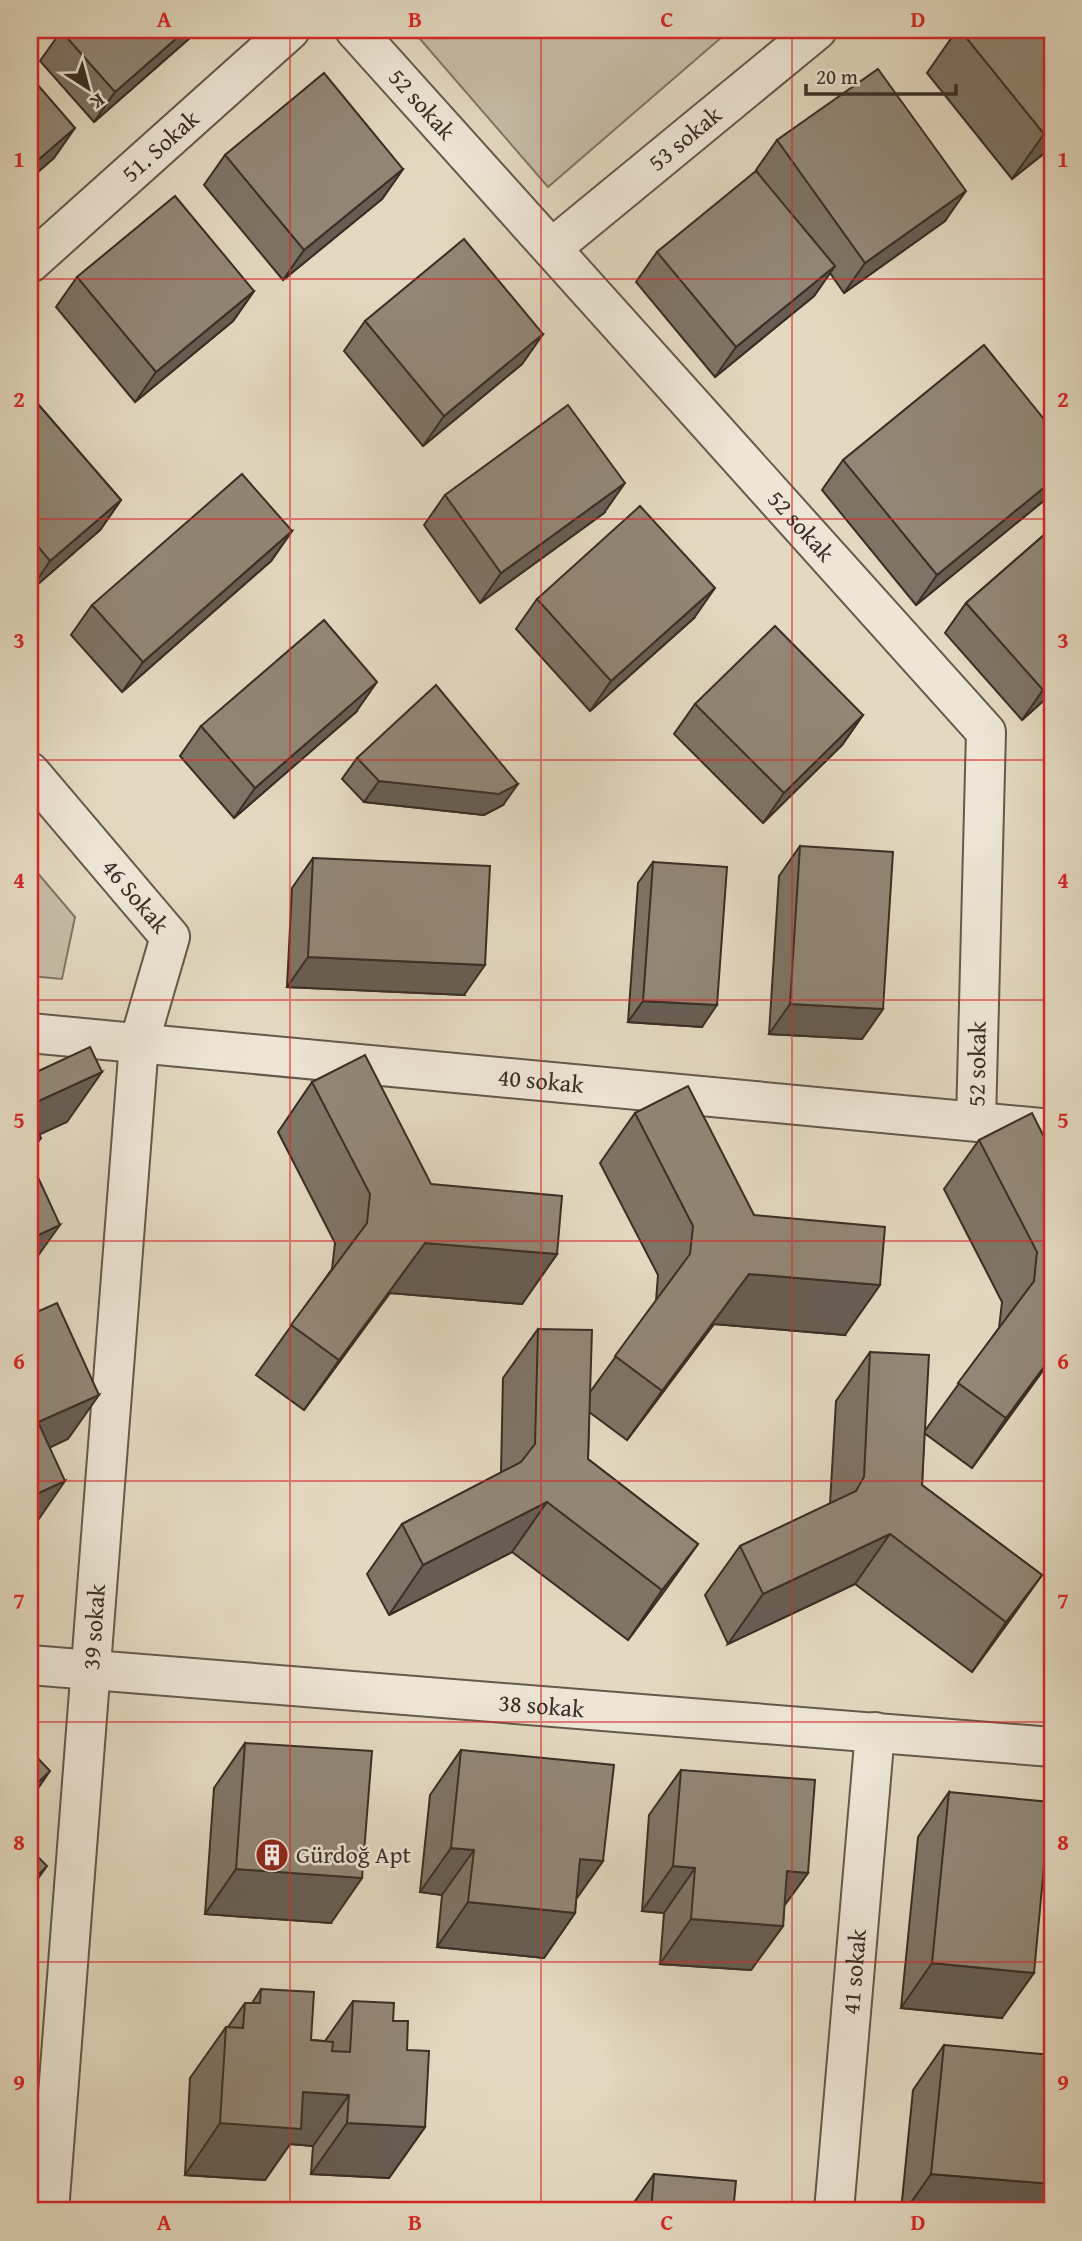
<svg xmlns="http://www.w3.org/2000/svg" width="1082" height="2241" viewBox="0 0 1082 2241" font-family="'Gentium Book Plus',serif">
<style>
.green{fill:#c6bca6;stroke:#807566;stroke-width:2}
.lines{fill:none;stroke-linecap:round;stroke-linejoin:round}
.minor-casing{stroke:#64594c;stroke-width:42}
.minor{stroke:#ede6d6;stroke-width:38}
.wall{fill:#7e7465;stroke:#3a2e26;stroke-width:2}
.shaded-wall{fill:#665e53;stroke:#3a2e26;stroke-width:2}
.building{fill:#928776;stroke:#3a2e26;stroke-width:2}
.grid{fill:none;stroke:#d62828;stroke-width:2;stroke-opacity:0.55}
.labels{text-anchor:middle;stroke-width:5;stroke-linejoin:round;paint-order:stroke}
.street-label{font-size:24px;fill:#3a2e26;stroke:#ede6d6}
.poi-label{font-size:24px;fill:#3a2e26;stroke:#ede6d6;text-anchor:start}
.neatline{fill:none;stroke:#d62828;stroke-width:2.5}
.grid-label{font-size:23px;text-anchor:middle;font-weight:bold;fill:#d62828}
</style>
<rect width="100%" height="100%" fill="#e3d9c0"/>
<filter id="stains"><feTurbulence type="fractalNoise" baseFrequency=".00286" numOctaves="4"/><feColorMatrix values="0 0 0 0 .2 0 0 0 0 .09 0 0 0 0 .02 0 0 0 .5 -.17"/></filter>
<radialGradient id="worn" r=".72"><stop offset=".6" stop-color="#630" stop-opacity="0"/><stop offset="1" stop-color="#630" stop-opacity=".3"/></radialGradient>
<g class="green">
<path d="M 416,30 L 730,30 L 548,187 L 414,32 Z"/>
<path d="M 30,864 L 75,917 L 62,979 L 30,976 Z"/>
</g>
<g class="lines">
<defs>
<g id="minor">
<path id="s1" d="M 355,30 L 986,732 L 976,1121"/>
<path id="s2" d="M 552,248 L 817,30"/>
<path id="s3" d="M 30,263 L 290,30"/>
<path id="s4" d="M 30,772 L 170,937 L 139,1043 L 49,2211"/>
<path id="s5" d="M 30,1033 L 1052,1129"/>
<path id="s6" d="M 30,1665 L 1052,1747"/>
<path id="s7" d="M 834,2211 L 875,1732"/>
</g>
</defs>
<use href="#minor" class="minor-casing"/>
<use href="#minor" class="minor"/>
</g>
<g class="wall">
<path d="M 62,30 L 199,30 L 94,122 L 40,61 Z"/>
<path d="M 957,30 L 1052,30 L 1052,147 L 1012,179 L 927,73 Z"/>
<path d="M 777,140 L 945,221 L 844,293 L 830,273 L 814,296 L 715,377 L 636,282 L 657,252 L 758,173 L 756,170 Z"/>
<path d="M 225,155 L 403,169 L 382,199 L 283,280 L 204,185 Z"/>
<path d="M 77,277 L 254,291 L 233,321 L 135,402 L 56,307 Z"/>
<path d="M 365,321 L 543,334 L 522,364 L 423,446 L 344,351 Z"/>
<path d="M 30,395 L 121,500 L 100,530 L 30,591 Z"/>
<path d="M 1052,429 L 1052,494 L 916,605 L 822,490 L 843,460 Z"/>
<path d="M 445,495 L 604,513 L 480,603 L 424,525 Z"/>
<path d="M 1052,528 L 1052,693 L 1022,720 L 945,633 L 966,603 Z"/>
<path d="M 292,531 L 271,561 L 122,692 L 71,635 L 92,605 Z"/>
<path d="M 537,599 L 694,618 L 590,711 L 516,629 Z"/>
<path d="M 695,704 L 863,715 L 842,745 L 763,823 L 674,734 Z"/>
<path d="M 356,712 L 234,818 L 180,756 L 201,726 Z"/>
<path d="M 357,758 L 503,805 L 484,815 L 364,802 L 342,779 Z"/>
<path d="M 800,846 L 883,1009 L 862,1039 L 769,1034 L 779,876 Z"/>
<path d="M 313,858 L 464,995 L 287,987 L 292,888 Z"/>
<path d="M 653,862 L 702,1027 L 628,1022 L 638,883 Z"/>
<path d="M 312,1082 L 431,1184 L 557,1254 L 522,1304 L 390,1293 L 304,1410 L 256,1375 L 332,1269 L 335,1243 L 278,1132 Z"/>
<path d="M 635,1113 L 754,1215 L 845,1335 L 714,1324 L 627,1440 L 589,1412 L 588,1459 L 698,1544 L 663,1593 L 628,1640 L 512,1552 L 389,1615 L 367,1574 L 402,1524 L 501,1473 L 503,1378 L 538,1329 L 590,1392 L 656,1301 L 658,1275 L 600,1163 Z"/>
<path d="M 979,1140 L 1052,1153 L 1052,1358 L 972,1468 L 924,1433 L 922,1485 L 1042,1575 L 1007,1624 L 972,1672 L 855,1584 L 728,1644 L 705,1595 L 740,1546 L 830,1504 L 836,1401 L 870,1352 L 924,1432 L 999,1328 L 1002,1302 L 944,1189 Z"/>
<path d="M 245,1743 L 331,1923 L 205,1914 L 214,1788 Z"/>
<path d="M 461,1750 L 603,1861 L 576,1899 L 575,1913 L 544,1958 L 437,1947 L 442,1895 L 420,1892 L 430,1795 Z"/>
<path d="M 681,1770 L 808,1873 L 784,1906 L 783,1926 L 751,1970 L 660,1964 L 664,1913 L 642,1911 L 649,1815 Z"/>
<path d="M 949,1792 L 1002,2018 L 901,2008 L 918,1837 Z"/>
<path d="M 261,1989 L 311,2040 L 325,2041 L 353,2001 L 393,2021 L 407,2050 L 425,2127 L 389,2178 L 311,2174 L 313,2146 L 290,2144 L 265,2180 L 185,2175 L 190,2078 L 226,2027 L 228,2027 L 245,2003 L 252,2003 Z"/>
<path d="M 944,2045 L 1052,2211 L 901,2211 L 913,2090 Z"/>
<path d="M 654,2174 L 734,2202 L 766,2211 L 628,2211 Z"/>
</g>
<g class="shaded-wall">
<path d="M 186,30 L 199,30 L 94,122 L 115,92 Z"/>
<path d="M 75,128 L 54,158 L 30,179 L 30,167 Z"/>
<path d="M 1052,128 L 1052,147 L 1012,179 L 1044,134 Z"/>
<path d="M 403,169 L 382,199 L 283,280 L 304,250 Z"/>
<path d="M 966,191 L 945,221 L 844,293 L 865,263 Z"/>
<path d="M 835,266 L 814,296 L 715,377 L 736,347 Z"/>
<path d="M 254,291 L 233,321 L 135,402 L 156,372 Z"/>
<path d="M 543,334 L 522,364 L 423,446 L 444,416 Z"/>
<path d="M 1052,481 L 1052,494 L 916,605 L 937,575 Z"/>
<path d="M 625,483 L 604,513 L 480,603 L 501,573 Z"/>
<path d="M 121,500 L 100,530 L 30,591 L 50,561 Z"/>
<path d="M 292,531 L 271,561 L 122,692 L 143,662 Z"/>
<path d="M 715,588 L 694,618 L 590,711 L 611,681 Z"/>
<path d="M 1052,681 L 1052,693 L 1022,720 L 1043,690 Z"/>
<path d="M 377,682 L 356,712 L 234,818 L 255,788 Z"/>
<path d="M 863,715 L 842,745 L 763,823 L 784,793 Z"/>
<path d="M 379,781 L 518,784 L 503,805 L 484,815 L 364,802 Z"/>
<path d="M 308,957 L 485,965 L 464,995 L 287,987 Z"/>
<path d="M 643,1001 L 717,1005 L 702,1027 L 628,1022 Z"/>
<path d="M 790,1004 L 883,1009 L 862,1039 L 769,1034 Z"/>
<path d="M 102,1072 L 67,1122 L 30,1139 L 30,1105 Z"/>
<path d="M 41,1138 L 30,1154 L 30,1144 Z"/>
<path d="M 60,1225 L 30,1267 L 30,1239 Z"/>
<path d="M 425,1243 L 557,1254 L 522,1304 L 390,1293 L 304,1410 L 339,1360 Z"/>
<path d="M 749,1274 L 880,1285 L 845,1335 L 714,1324 L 627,1440 L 662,1391 Z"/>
<path d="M 1052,1356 L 1052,1358 L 972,1468 L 1006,1418 Z"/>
<path d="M 99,1395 L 68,1439 L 30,1457 L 38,1422 Z"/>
<path d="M 65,1481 L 34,1526 L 30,1528 L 30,1497 Z"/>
<path d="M 547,1502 L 512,1552 L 389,1615 L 423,1565 Z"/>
<path d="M 890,1534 L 855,1584 L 728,1644 L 763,1594 Z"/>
<path d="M 698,1544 L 663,1593 L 628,1640 L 662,1590 Z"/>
<path d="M 1042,1575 L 1007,1624 L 972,1672 L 1006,1622 Z"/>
<path d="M 50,1771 L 30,1800 L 30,1790 Z"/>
<path d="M 451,1848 L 474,1850 L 442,1895 L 420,1892 Z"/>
<path d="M 580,1859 L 603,1861 L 572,1905 Z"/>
<path d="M 47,1866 L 30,1890 L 30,1883 Z"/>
<path d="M 673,1866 L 695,1868 L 664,1913 L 642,1911 Z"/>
<path d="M 236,1869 L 362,1878 L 331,1923 L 205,1914 Z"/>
<path d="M 787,1871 L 808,1873 L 776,1917 Z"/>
<path d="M 468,1902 L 575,1913 L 544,1958 L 437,1947 Z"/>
<path d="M 691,1919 L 783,1926 L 751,1970 L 660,1964 Z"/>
<path d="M 932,1963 L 1034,1973 L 1002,2018 L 901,2008 Z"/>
<path d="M 303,2092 L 349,2095 L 313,2146 L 290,2144 L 265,2180 L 185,2175 L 220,2123 Z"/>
<path d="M 347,2123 L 425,2127 L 389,2178 L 311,2174 Z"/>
<path d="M 931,2174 L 1052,2184 L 1052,2211 L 905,2211 Z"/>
</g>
<g class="building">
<path d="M 62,30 L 186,30 L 115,92 L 61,31 Z"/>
<path d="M 960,30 L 1052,30 L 1052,128 L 1044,134 Z"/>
<path d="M 878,69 L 966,191 L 865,263 L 777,140 Z"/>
<path d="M 324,73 L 403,169 L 304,250 L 225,155 Z"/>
<path d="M 30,76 L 75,128 L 30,167 Z"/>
<path d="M 756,171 L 835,266 L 736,347 L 657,252 Z"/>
<path d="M 175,196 L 254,291 L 156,372 L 77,277 Z"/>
<path d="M 464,239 L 543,334 L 444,416 L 365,321 Z"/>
<path d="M 984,345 L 1052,429 L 1052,481 L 937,575 L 843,460 Z"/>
<path d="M 30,395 L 121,500 L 50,561 L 30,537 Z"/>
<path d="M 568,405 L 625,483 L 501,573 L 445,495 Z"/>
<path d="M 242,474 L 292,531 L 143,662 L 92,605 Z"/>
<path d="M 640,506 L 715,588 L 611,681 L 537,599 Z"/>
<path d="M 1052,528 L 1052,681 L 1043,690 L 966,603 Z"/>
<path d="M 324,620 L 377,682 L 255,788 L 201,726 Z"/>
<path d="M 775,626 L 863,715 L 784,793 L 695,704 Z"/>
<path d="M 436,685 L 518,784 L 499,794 L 379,781 L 357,758 Z"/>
<path d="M 800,846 L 893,852 L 883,1009 L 790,1004 Z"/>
<path d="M 313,858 L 490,866 L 485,965 L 308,957 Z"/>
<path d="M 653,862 L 727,867 L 717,1005 L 643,1001 Z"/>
<path d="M 90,1047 L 102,1072 L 30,1105 L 30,1075 Z"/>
<path d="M 365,1055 L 431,1184 L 562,1196 L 557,1254 L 425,1243 L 339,1360 L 291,1325 L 367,1223 L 370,1194 L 312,1082 Z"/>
<path d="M 688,1086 L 754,1215 L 885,1227 L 880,1285 L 749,1274 L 662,1391 L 615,1356 L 690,1254 L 693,1226 L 635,1113 Z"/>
<path d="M 1032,1113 L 1052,1153 L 1052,1356 L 1006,1418 L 958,1383 L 1034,1281 L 1037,1252 L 979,1140 Z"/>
<path d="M 30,1115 L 41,1138 L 30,1144 Z"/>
<path d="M 30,1160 L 60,1225 L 30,1239 Z"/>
<path d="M 57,1303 L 99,1395 L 38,1422 L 65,1481 L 30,1497 L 30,1315 Z"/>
<path d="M 538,1329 L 592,1330 L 588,1459 L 698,1544 L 662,1590 L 547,1502 L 423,1565 L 402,1524 L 521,1462 L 535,1444 Z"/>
<path d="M 870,1352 L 929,1355 L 922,1485 L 1042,1575 L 1006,1622 L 890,1534 L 763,1594 L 740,1546 L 856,1491 L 864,1477 Z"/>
<path d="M 245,1743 L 372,1751 L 362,1878 L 236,1869 Z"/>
<path d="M 30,1750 L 50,1771 L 30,1790 Z"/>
<path d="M 461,1750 L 614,1765 L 603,1861 L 580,1859 L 575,1913 L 468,1902 L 474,1850 L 451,1848 Z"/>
<path d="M 681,1770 L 815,1780 L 808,1873 L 787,1871 L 783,1926 L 691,1919 L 695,1868 L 673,1866 Z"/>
<path d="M 949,1792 L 1050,1802 L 1034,1973 L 932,1963 Z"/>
<path d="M 30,1849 L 47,1866 L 30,1883 Z"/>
<path d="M 261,1989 L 314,1992 L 311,2040 L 333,2042 L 332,2051 L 350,2052 L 353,2001 L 394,2003 L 393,2021 L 408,2021 L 407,2050 L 429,2051 L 425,2127 L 347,2123 L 349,2095 L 303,2092 L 301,2129 L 220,2123 L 226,2027 L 243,2028 L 245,2003 L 260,2003 Z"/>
<path d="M 944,2045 L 1052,2055 L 1052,2184 L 931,2174 Z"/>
<path d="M 654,2174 L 736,2181 L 734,2202 L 767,2205 L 766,2211 L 651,2211 Z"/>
</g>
<path class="grid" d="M 290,30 L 290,2211M 541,30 L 541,2211M 792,30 L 792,2211M 30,279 L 1052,279M 30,519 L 1052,519M 30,760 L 1052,760M 30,1000 L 1052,1000M 30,1241 L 1052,1241M 30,1481 L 1052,1481M 30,1722 L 1052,1722M 30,1962 L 1052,1962"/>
<defs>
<symbol id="building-disc" viewBox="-11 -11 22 22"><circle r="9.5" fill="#8f2418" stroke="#ede6d6"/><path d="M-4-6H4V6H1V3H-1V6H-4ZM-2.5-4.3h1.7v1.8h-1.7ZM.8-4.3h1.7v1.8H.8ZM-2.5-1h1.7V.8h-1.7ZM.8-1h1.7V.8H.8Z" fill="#fff"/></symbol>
</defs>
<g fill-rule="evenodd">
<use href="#building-disc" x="253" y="1836" width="38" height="38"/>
</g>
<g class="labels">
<g class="street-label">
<text dy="8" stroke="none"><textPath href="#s1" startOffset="100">52 sokak</textPath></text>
<text dy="8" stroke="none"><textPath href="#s2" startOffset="172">53 sokak</textPath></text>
<text dy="8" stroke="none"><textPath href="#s3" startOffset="175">51. Sokak</textPath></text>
<text dy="8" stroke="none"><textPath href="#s1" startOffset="667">52 sokak</textPath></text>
<text dy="8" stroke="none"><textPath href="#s4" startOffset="163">46 Sokak</textPath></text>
<text transform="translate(977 1064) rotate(-89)" y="8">52 sokak</text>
<text dy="8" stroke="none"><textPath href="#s5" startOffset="513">40 sokak</textPath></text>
<text transform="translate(94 1627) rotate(-86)" y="8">39 sokak</text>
<text dy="8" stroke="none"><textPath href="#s6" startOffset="513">38 sokak</textPath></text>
<text dy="8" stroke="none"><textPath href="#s7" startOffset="240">41 sokak</textPath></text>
</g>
<g class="poi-label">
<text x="296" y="1863">Gürdoğ Apt</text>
</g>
</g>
<rect width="1082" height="2241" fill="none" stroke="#e3d9c0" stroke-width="77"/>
<g transform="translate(88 88) rotate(144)" stroke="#ede6d6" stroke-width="5" paint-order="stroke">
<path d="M0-5L12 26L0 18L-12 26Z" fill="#3a2e26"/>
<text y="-10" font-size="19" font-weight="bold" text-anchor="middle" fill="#3a2e26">K</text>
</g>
<path d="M806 84v10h150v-10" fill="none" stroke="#3a2e26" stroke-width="3.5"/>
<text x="816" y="84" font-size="21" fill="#3a2e26" stroke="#ede6d6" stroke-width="5" paint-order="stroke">20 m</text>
<rect x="38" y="38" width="1006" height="2164" class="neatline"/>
<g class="grid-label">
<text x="164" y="27">A</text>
<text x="415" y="27">B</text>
<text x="667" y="27">C</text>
<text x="918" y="27">D</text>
<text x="19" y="167">1</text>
<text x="1063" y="167">1</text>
<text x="19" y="407">2</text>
<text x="1063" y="407">2</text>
<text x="19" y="648">3</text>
<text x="1063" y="648">3</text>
<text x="19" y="888">4</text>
<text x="1063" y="888">4</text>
<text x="19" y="1128">5</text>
<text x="1063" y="1128">5</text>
<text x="19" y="1369">6</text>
<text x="1063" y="1369">6</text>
<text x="19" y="1609">7</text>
<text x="1063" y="1609">7</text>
<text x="19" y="1850">8</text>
<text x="1063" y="1850">8</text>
<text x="19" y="2090">9</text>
<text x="1063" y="2090">9</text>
<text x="164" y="2230">A</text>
<text x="415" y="2230">B</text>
<text x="667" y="2230">C</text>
<text x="918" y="2230">D</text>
</g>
<rect width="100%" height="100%" filter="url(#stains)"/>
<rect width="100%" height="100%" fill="url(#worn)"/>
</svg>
